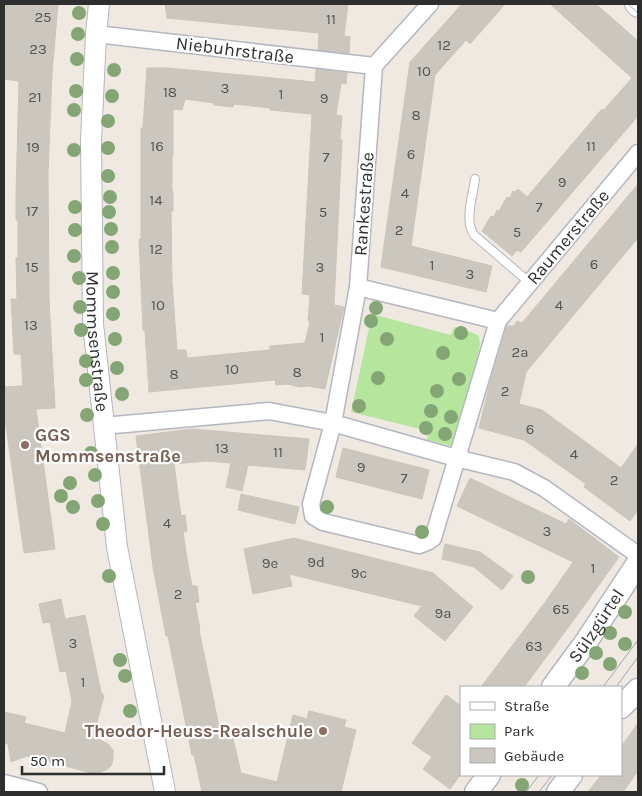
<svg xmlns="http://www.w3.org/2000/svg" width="642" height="796" viewBox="0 0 642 796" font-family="Karla,sans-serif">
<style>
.green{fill:#b6e59e}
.building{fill:#cbc7bf;stroke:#cbc5ba;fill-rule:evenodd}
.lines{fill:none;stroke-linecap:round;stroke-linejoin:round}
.service-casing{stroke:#b4b7c1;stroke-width:10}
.minor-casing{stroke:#b4b7c1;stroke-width:19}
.tertiary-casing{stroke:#b4b7c1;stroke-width:22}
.secondary-casing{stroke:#b4b7c1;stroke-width:25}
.service{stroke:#fff;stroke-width:8}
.minor{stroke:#fff;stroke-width:16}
.tertiary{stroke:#fff;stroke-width:20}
.secondary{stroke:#fff;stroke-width:22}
.tram{stroke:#a3a6b8;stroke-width:1}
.tree{fill:#84a574}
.education-dot{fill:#8d6e63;stroke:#fff;stroke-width:2}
.labels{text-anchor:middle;stroke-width:4.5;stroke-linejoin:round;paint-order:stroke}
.number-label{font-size:15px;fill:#555452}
.street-label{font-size:18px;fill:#2e2e2e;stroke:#fff}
.education-label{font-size:18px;font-weight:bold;fill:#785e54;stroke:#fff;text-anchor:start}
</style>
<rect width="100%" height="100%" fill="#efe9e1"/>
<path class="green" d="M 372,314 L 451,335 L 454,327 L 471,332 L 479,336 L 480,345 L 457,443 L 451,446 L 427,440 L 428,431 L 351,412 Z"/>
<g class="building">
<path d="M 4,4 L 58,4 L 52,73 L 48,173 L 49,299 L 55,408 L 36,409 L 55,549 L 24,553 L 4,412 L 4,387 L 23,386 L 21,354 L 14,354 L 11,299 L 17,299 L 16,258 L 18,258 L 18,220 L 16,220 L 16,195 L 19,81 L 4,79 Z"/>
<path d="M 165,4 L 348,4 L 344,36 L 350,37 L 349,53 L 318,50 L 319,33 L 167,18 Z"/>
<path d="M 462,4 L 505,4 L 470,44 L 466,40 L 435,75 L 411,246 L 492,266 L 486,292 L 381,267 L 410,62 Z"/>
<path d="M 550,4 L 596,4 L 638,41 L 638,116 L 521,252 L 517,250 L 512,256 L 482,231 L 491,216 L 494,217 L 497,210 L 499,211 L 507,197 L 510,198 L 513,191 L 515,192 L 518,189 L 527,197 L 602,109 L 603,111 L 632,78 Z"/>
<path d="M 147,68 L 168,68 L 315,82 L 316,69 L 347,73 L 346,84 L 341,83 L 336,115 L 342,116 L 340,139 L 342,140 L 334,305 L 344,307 L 325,389 L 307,386 L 301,387 L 286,384 L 276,385 L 275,380 L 149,392 L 145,330 L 143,330 L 139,239 L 141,239 L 141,128 L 143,128 ZM 185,99 L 214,103 L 214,105 L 233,107 L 234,104 L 270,108 L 270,110 L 312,114 L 302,294 L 310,295 L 308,320 L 310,322 L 305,343 L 270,346 L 270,350 L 187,358 L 186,350 L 177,350 L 172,283 L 171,211 L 173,211 L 173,191 L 172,191 L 172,156 L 173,156 L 173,109 L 182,110 Z"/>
<path d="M 638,184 L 638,238 L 526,372 L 519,404 L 542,410 L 621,468 L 638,444 L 638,510 L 630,521 L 584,487 L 586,484 L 524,440 L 479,428 L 490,383 L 507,326 L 514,326 L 517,321 L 522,323 Z"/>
<path d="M 192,429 L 309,439 L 305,470 L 248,465 L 242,491 L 226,487 L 231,463 L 206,461 L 174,464 L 181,516 L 185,515 L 187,531 L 183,532 L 187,559 L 192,586 L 197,586 L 199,602 L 195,603 L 200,629 L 199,630 L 221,736 L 232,734 L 241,773 L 277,782 L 293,715 L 307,719 L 309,711 L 346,720 L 344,727 L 356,730 L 341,792 L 202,792 L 194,755 L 192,755 L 168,636 L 166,636 L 153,567 L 136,436 Z"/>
<path d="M 343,448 L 429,470 L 422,499 L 336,477 Z"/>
<path d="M 470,478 L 566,524 L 569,519 L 619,557 L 573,621 L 524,687 L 481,687 L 546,601 L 573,562 L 457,506 Z"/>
<path d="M 241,494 L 299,507 L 295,524 L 238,510 Z"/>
<path d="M 294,538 L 433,573 L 473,607 L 445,641 L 414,616 L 422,606 L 289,574 L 292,586 L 253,594 L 244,549 Z"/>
<path d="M 445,544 L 480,552 L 513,576 L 502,590 L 474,567 L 442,559 Z"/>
<path d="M 61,599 L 65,619 L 85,615 L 101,692 L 104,696 L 93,736 L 108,744 L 113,750 L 113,759 L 111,766 L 106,770 L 95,774 L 27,756 L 11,762 L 8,744 L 4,743 L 4,712 L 26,717 L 24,723 L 65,733 L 72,701 L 66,671 L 60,672 L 50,622 L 43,623 L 39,604 Z"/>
<path d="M 446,695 L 461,706 L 461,774 L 450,789 L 423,769 L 432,757 L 412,743 Z"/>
<path d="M 638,723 L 638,771 L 623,792 L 588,792 L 601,775 L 621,775 L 621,747 Z"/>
</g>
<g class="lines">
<defs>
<path id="service" d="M 475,179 C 473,196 464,220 474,235 L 530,283"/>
<g id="minor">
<path d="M 430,4 L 374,66 L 358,287 L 333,423 L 311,504 L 313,516 L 323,522 L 419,545 L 427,542 L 433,538 L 498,321 L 638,153"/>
<path d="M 96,34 L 374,66"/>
<path d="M 358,287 L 498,321"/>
<path d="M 103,426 L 269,411 L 333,423 L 456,458 L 514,472 L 544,488 L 638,555"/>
<path d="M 4,783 L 39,792"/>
</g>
<g id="tertiary">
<path id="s1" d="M 99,4 L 96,34 L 91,140 L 93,324 L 117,547 L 165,792"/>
<path d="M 635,4 L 638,7"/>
</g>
<g id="secondary">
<path id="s2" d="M 553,687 L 586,642 L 638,563"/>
<path d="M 621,707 L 638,690"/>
<path d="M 476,792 L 489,775"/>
<path d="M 558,792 L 571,775"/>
</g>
</defs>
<use href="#service" class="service-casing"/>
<use href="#minor" class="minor-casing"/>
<use href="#tertiary" class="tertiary-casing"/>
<use href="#secondary" class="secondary-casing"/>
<use href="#service" class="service"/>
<use href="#minor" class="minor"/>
<use href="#tertiary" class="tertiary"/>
<use href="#secondary" class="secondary"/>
<g class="tram">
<path d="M 628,4 L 638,13"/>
<path d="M 603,687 L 638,640"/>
<path d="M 616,687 L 638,657"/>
<path d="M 526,792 L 539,775"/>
<path d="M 539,792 L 552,775"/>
</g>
</g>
<g class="tree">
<circle cx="79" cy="13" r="7"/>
<circle cx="78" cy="34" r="7"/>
<circle cx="77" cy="59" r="7"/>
<circle cx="114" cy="70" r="7"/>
<circle cx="76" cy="91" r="7"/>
<circle cx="112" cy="96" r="7"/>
<circle cx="74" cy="110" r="7"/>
<circle cx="108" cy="121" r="7"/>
<circle cx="108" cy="148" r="7"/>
<circle cx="74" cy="150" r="7"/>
<circle cx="108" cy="176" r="7"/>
<circle cx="110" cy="197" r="7"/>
<circle cx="75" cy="207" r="7"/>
<circle cx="109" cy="212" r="7"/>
<circle cx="111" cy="229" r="7"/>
<circle cx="75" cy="230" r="7"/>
<circle cx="112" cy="247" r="7"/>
<circle cx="74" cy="256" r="7"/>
<circle cx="113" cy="273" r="7"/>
<circle cx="79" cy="278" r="7"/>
<circle cx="113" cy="292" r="7"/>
<circle cx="80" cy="307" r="7"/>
<circle cx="376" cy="308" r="7"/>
<circle cx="113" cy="314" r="7"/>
<circle cx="371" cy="321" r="7"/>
<circle cx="81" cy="330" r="7"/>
<circle cx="461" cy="333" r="7"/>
<circle cx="115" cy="339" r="7"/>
<circle cx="387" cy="339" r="7"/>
<circle cx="443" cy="353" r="7"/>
<circle cx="86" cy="361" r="7"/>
<circle cx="117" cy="368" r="7"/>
<circle cx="378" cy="378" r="7"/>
<circle cx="459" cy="379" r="7"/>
<circle cx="86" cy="380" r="7"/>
<circle cx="437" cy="391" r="7"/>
<circle cx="122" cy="394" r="7"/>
<circle cx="359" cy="406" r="7"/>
<circle cx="431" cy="411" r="7"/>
<circle cx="87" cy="415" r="7"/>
<circle cx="451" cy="417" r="7"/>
<circle cx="426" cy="428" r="7"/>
<circle cx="445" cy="434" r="7"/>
<circle cx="91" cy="453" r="7"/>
<circle cx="95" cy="475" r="7"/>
<circle cx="70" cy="483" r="7"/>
<circle cx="61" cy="496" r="7"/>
<circle cx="98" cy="501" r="7"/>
<circle cx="73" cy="507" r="7"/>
<circle cx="327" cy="507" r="7"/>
<circle cx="103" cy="524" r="7"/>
<circle cx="422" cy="532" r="7"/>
<circle cx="109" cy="576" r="7"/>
<circle cx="528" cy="577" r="7"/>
<circle cx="625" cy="612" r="7"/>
<circle cx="610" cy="633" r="7"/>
<circle cx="625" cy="644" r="7"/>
<circle cx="596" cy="653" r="7"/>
<circle cx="120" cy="660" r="7"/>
<circle cx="610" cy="664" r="7"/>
<circle cx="582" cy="673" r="7"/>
<circle cx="125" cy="676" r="7"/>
<circle cx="130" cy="711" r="7"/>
<circle cx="522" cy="785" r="7"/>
</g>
<g class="education-dot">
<circle cx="25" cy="445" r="5"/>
<circle cx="323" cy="731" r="5"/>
</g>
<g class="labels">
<g class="number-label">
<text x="43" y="22">25</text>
<text x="331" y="24">11</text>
<text x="444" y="50">12</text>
<text x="38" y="54">23</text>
<text x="424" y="76">10</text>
<text x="225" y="93">3</text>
<text x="170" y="97">18</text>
<text x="281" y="99">1</text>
<text x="35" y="102">21</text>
<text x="324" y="103">9</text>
<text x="416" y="120">8</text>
<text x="157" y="151">16</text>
<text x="591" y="151">11</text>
<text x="33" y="152">19</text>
<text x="411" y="159">6</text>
<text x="326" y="162">7</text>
<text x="562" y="187">9</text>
<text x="405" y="198">4</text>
<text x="156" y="205">14</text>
<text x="539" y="212">7</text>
<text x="32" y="216">17</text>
<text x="323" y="217">5</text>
<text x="399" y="235">2</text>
<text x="517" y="237">5</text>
<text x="156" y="254">12</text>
<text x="594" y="269">6</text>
<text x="432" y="270">1</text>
<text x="32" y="272">15</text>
<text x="320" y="272">3</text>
<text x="470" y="279">3</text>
<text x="158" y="310">10</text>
<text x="559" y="310">4</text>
<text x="31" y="330">13</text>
<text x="322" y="342">1</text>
<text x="520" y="357">2a</text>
<text x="232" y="374">10</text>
<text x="297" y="377">8</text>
<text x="174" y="379">8</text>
<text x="505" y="396">2</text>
<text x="530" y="434">6</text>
<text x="222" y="453">13</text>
<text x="278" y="457">11</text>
<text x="574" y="459">4</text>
<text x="361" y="472">9</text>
<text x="404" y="483">7</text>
<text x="614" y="485">2</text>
<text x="167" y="528">4</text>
<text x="547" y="536">3</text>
<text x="316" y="567">9d</text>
<text x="270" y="568">9e</text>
<text x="593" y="573">1</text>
<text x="359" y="578">9c</text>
<text x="178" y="599">2</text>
<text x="561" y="614">65</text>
<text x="443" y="618">9a</text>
<text x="73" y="648">3</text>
<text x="534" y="651">63</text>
<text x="83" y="687">1</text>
</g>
<g class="street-label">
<text transform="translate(235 50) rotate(7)" y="6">Niebuhrstraße</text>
<text transform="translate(364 204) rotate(-86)" y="6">Rankestraße</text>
<text transform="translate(568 237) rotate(-50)" y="6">Raumerstraße</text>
<text dy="6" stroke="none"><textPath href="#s1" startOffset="338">Mommsenstraße</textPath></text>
<text dy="6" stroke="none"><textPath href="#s2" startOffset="75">Sülzgürtel</textPath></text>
</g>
<g class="education-label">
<text x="35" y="441">GGS<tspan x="35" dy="21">Mommsenstraße</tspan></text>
<text x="313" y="737" text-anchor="end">Theodor-Heuss-Realschule</text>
</g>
</g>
<rect width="642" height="796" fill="none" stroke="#2e2e2e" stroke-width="10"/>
<rect x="460" y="686" width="162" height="90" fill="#ffffff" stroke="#ababab"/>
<rect x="470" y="702" width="25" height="8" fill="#ffffff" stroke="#ababab"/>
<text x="504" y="711" font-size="15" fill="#2e2e2e">Straße</text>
<rect x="470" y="724" width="25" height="15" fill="#b6e59e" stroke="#ababab"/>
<text x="504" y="736" font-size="15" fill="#2e2e2e">Park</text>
<rect x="470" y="748" width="25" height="15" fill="#cbc7bf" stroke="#ababab"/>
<text x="504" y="761" font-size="15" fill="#2e2e2e">Gebäude</text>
<path d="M22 766v8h142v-8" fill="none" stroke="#2e2e2e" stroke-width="2.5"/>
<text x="30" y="766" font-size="15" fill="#2e2e2e" stroke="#ffffff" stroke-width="4" paint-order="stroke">50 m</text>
</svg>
